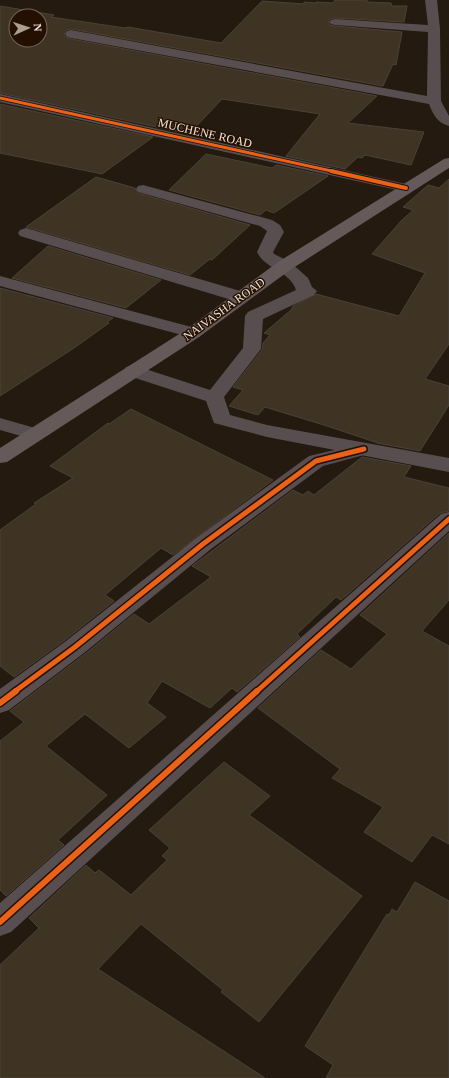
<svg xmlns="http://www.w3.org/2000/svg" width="449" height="1078" viewBox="0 0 449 1078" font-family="'Times New Roman',serif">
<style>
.building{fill:#3f3323;stroke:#4a4238;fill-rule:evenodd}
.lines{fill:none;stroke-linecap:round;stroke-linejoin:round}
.minor{fill:#594e4f;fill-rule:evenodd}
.tertiary{fill:#594e4f;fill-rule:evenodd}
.secondary{fill:#655959;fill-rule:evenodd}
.cycleway-far3-casing{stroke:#231000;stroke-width:4.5}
.cycleway-far2-casing{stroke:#231000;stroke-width:6}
.cycleway-far1-casing{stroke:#231000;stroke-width:8}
.cycleway-casing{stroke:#231000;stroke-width:9}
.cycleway-far3{stroke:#ea6118;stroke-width:3}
.cycleway-far2{stroke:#ea6118;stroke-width:4}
.cycleway-far1{stroke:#ea6118;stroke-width:5}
.cycleway{stroke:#ea6118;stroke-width:6}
.labels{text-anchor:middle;stroke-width:3;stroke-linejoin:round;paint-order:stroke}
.far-street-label{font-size:12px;fill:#f3e5d9;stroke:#231000}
</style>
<rect width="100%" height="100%" fill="#241a0f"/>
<g class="building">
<path d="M 335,0 L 367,0 L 367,2 L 391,3 L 392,6 L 407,6 L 404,22 L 335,18 L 330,19 L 328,22 L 330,25 L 335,26 L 402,32 L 396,65 L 393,64 L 383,86 L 71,29 L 66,30 L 64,35 L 67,38 L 71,39 L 377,96 L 348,123 L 424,132 L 411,165 L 365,155 L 362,158 L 358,157 L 345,169 L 286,156 L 320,114 L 222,99 L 189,134 L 0,93 L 0,6 L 54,15 L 51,17 L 125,28 L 128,27 L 221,43 L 262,1 L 304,4 L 304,2 L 315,3 L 316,2 L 333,3 ZM 16,16 L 40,16 L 40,40 L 16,40 Z"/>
<path d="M 0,104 L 153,137 L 102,174 L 0,153 Z"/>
<path d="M 206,154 L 272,168 L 276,165 L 328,176 L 274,213 L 266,210 L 260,215 L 169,190 Z"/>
<path d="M 96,177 L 135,188 L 138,193 L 250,225 L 212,260 L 210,259 L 190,275 L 26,227 Z"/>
<path d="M 449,179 L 449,344 L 425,379 L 449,386 L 449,405 L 420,451 L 377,443 L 378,443 L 327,426 L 265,407 L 258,415 L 229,406 L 243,390 L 233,387 L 262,350 L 263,343 L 270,335 L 264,333 L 291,310 L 293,306 L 316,294 L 399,316 L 425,273 L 372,254 L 401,221 L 413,210 L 403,207 L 428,185 L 439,188 Z"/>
<path d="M 48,246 L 161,280 L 126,308 L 12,278 Z"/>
<path d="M 0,288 L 113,318 L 107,322 L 109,323 L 74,348 L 0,396 Z"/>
<path d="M 131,409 L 273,480 L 173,555 L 161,548 L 105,595 L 114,601 L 65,640 L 14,677 L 0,666 L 0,530 L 36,504 L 34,503 L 73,478 L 50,466 L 108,423 L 109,424 Z"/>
<path d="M 362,457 L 411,466 L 404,477 L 449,488 L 449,511 L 440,513 L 341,600 L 336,597 L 297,634 L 300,637 L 237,692 L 232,688 L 210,708 L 162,681 L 147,703 L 166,717 L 129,748 L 85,714 L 46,746 L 107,795 L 58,840 L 64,845 L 6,896 L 0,890 L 0,741 L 24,722 L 10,711 L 85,654 L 134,614 L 149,624 L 211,577 L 192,566 L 293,490 L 303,495 L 308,491 L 314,495 Z"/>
<path d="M 449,533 L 449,600 L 422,631 L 449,646 L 449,844 L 432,835 L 412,862 L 364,832 L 383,807 L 332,778 L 340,769 L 258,708 L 321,650 L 351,669 L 387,634 L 360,615 Z"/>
<path d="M 224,762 L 270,796 L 249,815 L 362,896 L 259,1022 L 221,992 L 223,990 L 141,924 L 98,969 L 265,1078 L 0,1078 L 0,965 L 39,928 L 29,918 L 86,865 L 95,873 L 99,870 L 131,895 L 167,860 L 162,856 L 170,848 L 149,830 Z"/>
<path d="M 415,882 L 449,901 L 449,1078 L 326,1078 L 333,1065 L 305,1046 L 387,914 L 389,915 L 392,909 L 397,912 Z"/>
</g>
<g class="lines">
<g class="minor">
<path d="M 425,0 L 437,0 L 440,29 L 441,101 L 449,116 L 449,126 C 437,123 433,114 429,104 L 71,38 L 67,37 L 65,34 L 67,31 L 71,30 L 427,96 L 428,32 L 335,25 L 331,24 L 329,22 L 331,20 L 335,19 L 428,25 Z"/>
<path d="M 0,94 L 406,184 L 411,185 L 413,188 L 411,191 L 406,192 L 0,102 Z"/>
<path d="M 143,185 L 272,220 L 280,225 L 284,232 L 273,252 L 274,254 L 290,262 L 308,278 L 312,287 L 317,291 L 314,295 L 263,319 L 261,349 L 224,397 L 230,415 L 267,425 L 449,458 L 449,472 L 267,437 L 214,423 L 206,401 L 126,375 L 124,371 L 126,367 L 133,365 L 210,390 L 243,348 L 245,316 L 248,312 L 296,290 C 290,271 265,269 257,252 L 267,231 L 260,226 L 138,192 L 136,189 L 138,186 Z"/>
<path d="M 26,228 L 247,293 L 250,297 L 247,301 L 241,302 L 235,301 L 20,236 L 18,233 L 20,230 Z"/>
<path d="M 0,276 L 199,329 L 202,333 L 199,337 L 193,338 L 0,286 Z"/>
<path d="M 0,418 L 42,430 L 45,434 L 42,438 L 35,440 L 0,430 Z"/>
<path d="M 449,512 L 449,531 L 11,932 L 0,936 L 0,903 L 441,514 Z"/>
</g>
<path class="tertiary" d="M 364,443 L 371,445 L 374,449 L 371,453 L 323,466 L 211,549 L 84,653 L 9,710 L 0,713 L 0,689 L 66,641 L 195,539 L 309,456 Z"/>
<path class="secondary" d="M 449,158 L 449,168 L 290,270 L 199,337 L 7,462 L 0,463 L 0,448 L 187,329 L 278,262 L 444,159 Z"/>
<defs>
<path id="cycleway-far3" d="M 0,98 L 336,172"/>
<path id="cycleway-far2" d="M 331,171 L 406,188"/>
<g id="cycleway-far1">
<path d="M 14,692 L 75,647 L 203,544 L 316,461 L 364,449"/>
<path d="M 256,692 L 449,519"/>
</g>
<g id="cycleway">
<path d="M 0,703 L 16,691"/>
<path d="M 0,922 L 257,691"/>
</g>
</defs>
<use href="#cycleway-far3" class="cycleway-far3-casing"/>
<use href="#cycleway-far2" class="cycleway-far2-casing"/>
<use href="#cycleway-far1" class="cycleway-far1-casing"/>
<use href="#cycleway" class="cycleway-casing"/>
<use href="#cycleway-far3" class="cycleway-far3"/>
<use href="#cycleway-far2" class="cycleway-far2"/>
<use href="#cycleway-far1" class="cycleway-far1"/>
<use href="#cycleway" class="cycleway"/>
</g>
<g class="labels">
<g class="far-street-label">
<text transform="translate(205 133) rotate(13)" y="4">MUCHENE ROAD</text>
<text transform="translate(224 309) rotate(-36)" y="4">NAIVASHA ROAD</text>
</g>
</g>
<g transform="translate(28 28) rotate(87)"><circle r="19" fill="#231000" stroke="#766557"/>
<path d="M0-3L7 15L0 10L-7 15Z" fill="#ab9e92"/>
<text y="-6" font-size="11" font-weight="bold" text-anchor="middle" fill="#f3e5d9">N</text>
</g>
</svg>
